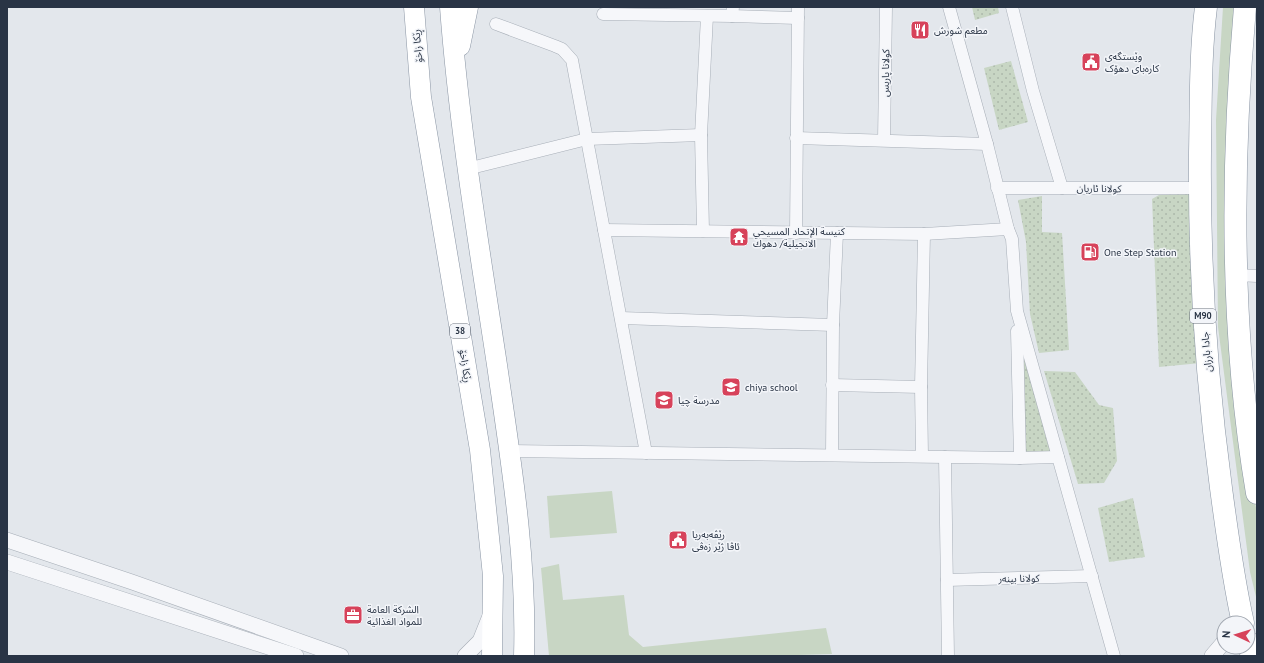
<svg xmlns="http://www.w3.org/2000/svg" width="1264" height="663" viewBox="0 0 1264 663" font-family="'PT Sans','Noto Sans Arabic',sans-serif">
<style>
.grass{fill:url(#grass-dots)}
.park{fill:#c8d6c4}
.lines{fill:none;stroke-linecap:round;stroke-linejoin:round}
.minor-casing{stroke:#a7aeb7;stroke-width:13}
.tertiary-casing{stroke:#a7aeb7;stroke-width:16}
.trunk-casing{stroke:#8994a3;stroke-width:21}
.motorway-casing{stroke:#8994a3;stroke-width:23}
.minor{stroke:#f6f7fa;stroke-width:12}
.tertiary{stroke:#f6f7fa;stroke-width:15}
.trunk{stroke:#fff;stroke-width:20}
.motorway{stroke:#fff;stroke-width:22}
.labels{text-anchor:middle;stroke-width:3;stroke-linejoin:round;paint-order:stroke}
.shield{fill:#f3f5f9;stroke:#666e7b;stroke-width:1}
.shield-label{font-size:9px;font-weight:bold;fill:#293445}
.poi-label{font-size:10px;fill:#293445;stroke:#f3f5f9;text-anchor:start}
.street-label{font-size:10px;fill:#293445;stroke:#f3f5f9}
</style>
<defs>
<pattern id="grass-dots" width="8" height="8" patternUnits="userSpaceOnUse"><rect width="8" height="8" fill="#c8d6c4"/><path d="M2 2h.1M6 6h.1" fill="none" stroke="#acb8aa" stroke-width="1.8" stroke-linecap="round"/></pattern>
</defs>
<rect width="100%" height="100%" fill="#e3e7ec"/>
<g class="grass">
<path d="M 972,7 L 998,7 L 999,13 L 975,20 Z"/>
<path d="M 1011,61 L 1028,122 L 999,130 L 984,68 Z"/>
<path d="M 1195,194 L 1201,363 L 1159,367 L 1152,199 L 1159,195 Z"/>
<path d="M 1042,196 L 1042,232 L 1062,233 L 1069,350 L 1039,353 L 1030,314 L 1026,242 L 1018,200 Z"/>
<path d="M 1017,311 L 1058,457 L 1020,458 Z"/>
<path d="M 1044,371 L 1075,372 L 1099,405 L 1113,408 L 1117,461 L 1104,483 L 1078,484 Z"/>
<path d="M 1133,498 L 1145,557 L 1109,562 L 1098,508 Z"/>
</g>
<g class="park">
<path d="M 1223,7 L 1238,7 L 1243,428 L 1257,514 L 1257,601 L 1250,572 L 1218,327 L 1216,120 Z"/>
<path d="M 612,491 L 617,533 L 550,538 L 547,496 Z"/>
<path d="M 559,564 L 563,600 L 624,595 L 629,635 L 643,647 L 826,628 L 832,654 L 765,656 L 549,656 L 541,568 Z"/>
</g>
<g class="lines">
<defs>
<g id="minor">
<path d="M 733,7 L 732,16 L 798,18"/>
<path d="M 949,7 L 987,144 L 1008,229 L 1012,239 L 1017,311 L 1114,656"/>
<path d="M 1012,7 L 1033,91 L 1062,188"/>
<path d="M 603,14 L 732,16"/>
<path d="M 496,24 L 555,46 L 562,49 L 572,60 L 646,453"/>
<path d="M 796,138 L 987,144"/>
<path d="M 884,140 L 886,7"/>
<path d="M 467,169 L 587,139 L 701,135"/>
<path d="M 997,188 L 1200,188"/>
<path d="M 604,230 L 924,234 L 1008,229"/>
<path d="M 703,231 L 701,135 L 707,16"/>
<path d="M 796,233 L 798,7"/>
<path d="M 1237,275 L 1257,276"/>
<path d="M 621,318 L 833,325"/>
<path d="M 1017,331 L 1020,458"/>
<path d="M 832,385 L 921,387"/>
<path d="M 510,451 L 1020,458 L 1058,457"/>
<path d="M 832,455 L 833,325 L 837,233"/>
<path d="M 922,456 L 921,387 L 924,234"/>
<path d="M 945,457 L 948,656"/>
<path d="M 947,580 L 1092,576"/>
</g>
<g id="tertiary">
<path d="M 7,540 L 132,582 L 341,656"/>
<path d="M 7,562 L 296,656"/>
<path d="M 465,656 L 480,641 L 490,616"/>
<path d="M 1212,656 L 1224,642"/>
</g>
<g id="trunk">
<path d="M 414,7 L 421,97 L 480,450 L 493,576 L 492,656"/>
<path d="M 450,7 C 459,127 479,246 497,365 C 511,462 527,558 524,656"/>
<path d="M 460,46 L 468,7"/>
</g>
<g id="motorway">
<path d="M 1206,7 C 1200,55 1201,104 1200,153 C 1199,265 1206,377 1221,488 C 1227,533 1233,579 1243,623"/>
<path d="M 1245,7 C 1231,167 1230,334 1257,493"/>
<path d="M 1248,642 L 1252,656"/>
</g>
</defs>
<use href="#minor" class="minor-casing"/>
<use href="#tertiary" class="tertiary-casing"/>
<use href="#trunk" class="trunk-casing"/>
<use href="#motorway" class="motorway-casing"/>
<use href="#minor" class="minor"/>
<use href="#tertiary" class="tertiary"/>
<use href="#trunk" class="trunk"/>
<use href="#motorway" class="motorway"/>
</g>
<defs>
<symbol id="restaurant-square" viewBox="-11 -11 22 22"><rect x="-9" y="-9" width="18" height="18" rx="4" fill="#d7425a" stroke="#f3f5f9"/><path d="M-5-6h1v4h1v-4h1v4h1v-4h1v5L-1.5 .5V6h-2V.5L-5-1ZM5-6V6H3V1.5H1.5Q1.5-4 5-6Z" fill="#fff"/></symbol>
<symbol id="civic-square" viewBox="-11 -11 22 22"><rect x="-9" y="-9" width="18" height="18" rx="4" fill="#d7425a" stroke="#f3f5f9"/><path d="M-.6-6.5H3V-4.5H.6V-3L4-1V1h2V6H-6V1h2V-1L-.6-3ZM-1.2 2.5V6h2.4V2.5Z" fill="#fff"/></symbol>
<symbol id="temple-square" viewBox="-11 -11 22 22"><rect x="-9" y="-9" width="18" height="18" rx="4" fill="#d7425a" stroke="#f3f5f9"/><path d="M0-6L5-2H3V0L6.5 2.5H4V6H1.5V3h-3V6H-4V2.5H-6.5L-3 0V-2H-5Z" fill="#fff"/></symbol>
<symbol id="fuel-square" viewBox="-11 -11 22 22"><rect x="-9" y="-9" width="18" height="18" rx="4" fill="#d7425a" stroke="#f3f5f9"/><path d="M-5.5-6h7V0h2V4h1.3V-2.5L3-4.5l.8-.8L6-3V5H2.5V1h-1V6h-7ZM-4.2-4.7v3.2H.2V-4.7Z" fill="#fff"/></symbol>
<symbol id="school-square" viewBox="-11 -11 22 22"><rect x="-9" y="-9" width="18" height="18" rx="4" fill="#d7425a" stroke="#f3f5f9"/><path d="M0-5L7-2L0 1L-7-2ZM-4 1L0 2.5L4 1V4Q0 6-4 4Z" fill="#fff"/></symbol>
<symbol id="office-square" viewBox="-11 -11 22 22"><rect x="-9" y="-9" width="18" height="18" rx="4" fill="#d7425a" stroke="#f3f5f9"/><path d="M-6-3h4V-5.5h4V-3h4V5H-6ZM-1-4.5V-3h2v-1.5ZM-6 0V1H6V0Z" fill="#fff"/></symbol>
</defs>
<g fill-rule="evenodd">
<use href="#restaurant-square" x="909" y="19" width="22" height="22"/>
<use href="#civic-square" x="1080" y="51" width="22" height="22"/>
<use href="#temple-square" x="728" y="226" width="22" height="22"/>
<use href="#fuel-square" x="1079" y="241" width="22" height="22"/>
<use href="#school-square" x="720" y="376" width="22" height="22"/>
<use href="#school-square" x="653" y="389" width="22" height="22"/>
<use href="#civic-square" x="667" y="529" width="22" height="22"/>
<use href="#office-square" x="342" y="604" width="22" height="22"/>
</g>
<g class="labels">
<g class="shield">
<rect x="1190" y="309" width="26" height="14" rx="3"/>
<rect x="450" y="324" width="20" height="14" rx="3"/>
</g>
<g class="shield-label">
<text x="1203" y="319">M90</text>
<text x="460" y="334">38</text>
</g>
<g class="poi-label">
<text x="934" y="34">مطعم شورش</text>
<text x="1105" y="60">وێستگەی<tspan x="1105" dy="12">کارەبای دهۆک</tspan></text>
<text x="753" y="235">كنيسة الإتحاد المسيحي<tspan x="753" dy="12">الانجيلية/ دهوك</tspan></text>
<text x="1104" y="256">One Step Station</text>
<text x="745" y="391">chiya school</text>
<text x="678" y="404">مدرسة چيا</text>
<text x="692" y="538">رێڤەبەریا<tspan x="692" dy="12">ئاڤا ژێر زەڤی</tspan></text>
<text x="367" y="613">الشركة العامة<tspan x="367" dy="12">للمواد الغذائية</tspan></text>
</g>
<g class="street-label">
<text transform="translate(417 46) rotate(-95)" y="4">ڕێکا زاخۆ</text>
<text transform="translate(885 73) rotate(-89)" y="4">كولانا پاریس</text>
<text transform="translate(1099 188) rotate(1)" y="4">كولانا ئاريان</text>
<text transform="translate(1206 352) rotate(-95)" y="4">جادا بارزان</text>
<text transform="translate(466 366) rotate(81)" y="4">ڕێکا زاخۆ</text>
<text transform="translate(1019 578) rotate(-1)" y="4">كولانا بینه‌ر</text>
</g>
</g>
<rect width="1264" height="663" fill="none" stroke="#293445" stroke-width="16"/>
<g transform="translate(1236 635) rotate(274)"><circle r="19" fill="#f3f5f9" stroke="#a2a8b1"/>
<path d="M0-3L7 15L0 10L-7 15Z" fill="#d7425a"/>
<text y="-6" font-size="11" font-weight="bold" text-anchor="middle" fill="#293445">N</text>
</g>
</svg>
